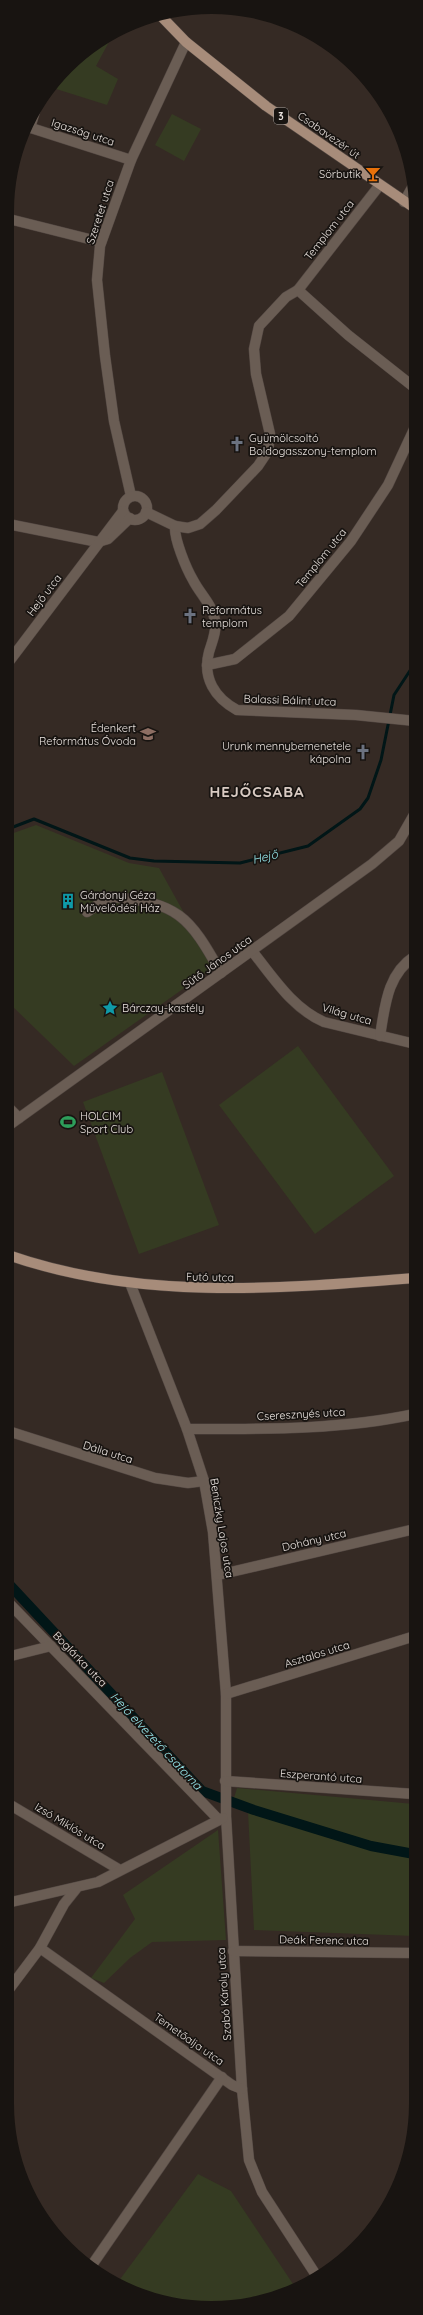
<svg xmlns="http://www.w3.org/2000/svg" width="423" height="2315" viewBox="0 0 423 2315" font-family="Quicksand,sans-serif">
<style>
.green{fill:#353b22}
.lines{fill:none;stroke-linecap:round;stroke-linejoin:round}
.stream{stroke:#011617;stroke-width:3}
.canal{stroke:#011617;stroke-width:10}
.minor-casing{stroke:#524742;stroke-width:11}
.major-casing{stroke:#524742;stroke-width:11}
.minor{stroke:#6a5d54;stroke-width:10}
.major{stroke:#a78c7a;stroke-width:10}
.labels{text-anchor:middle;stroke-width:3.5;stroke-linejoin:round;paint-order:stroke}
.shield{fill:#181411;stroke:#aaa4a0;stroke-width:1}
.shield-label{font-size:10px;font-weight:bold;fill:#e8e1dd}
.street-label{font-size:11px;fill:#e8e1dd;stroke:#181411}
.poi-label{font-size:11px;fill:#e8e1dd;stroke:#181411;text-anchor:start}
.water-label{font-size:12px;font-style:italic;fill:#97e8ed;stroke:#181411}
.district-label{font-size:15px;font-weight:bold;letter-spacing:1px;fill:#d9cbc3;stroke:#181411}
</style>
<rect width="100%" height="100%" fill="#352a24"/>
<g class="green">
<path d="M 108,39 L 110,40 L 96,66 L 118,79 L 107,105 L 53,88 L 87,49 Z"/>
<path d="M 172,114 L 201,129 L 184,161 L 155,145 Z"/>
<path d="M 36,825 L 129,863 L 159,868 L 214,967 L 74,1066 L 8,1002 L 8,835 Z"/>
<path d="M 298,1046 L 394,1176 L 315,1234 L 219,1105 Z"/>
<path d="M 162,1072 L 219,1225 L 139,1254 L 83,1102 Z"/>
<path d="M 237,1788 L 414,1804 L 414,1936 L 254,1930 L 248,1812 L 234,1798 Z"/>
<path d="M 218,1830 L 226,1940 L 152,1942 L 130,1958 L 104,1983 L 91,1978 L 135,1919 L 123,1895 Z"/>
<path d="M 198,2174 L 231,2191 L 295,2287 L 277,2297 L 198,2308 L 133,2292 L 118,2282 Z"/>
</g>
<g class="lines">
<path class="stream" d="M 8,829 L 34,819 L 130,858 L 154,861 L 240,863 L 308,846 L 360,809 L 368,798 L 381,760 L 394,695 L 415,663"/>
<path class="canal" d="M 7,1582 L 202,1791 L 254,1810 L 371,1846 L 414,1854"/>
<defs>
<g id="minor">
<path d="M 28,127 L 131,160"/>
<path d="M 30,128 L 36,108"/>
<path d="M 404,202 L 413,186"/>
<path d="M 9,219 L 101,242"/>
<path d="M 298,290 L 348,335 L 415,388"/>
<path d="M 131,496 L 114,421 L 105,356 L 97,280 L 100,246 L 131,160 L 186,42"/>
<circle cx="135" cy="508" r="12"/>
<path d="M 146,512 L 175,526 C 174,539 186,568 193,580 C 200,594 212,604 215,620 C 217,631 212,642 209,652 C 202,678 215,698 237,710 L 356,715 L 415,721"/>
<path d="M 8,524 L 98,542 L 108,539 L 130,518"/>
<path d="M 175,526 L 188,528 L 200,524 L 216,510 L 258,466 L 268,451 L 270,434 L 256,374 L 254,349 L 259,326 L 286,297 L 298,290 L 379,186"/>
<path d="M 8,663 L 123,511"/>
<path d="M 207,665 L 235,659 L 289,616 L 351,541 L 388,485 L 415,427"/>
<path d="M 87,912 L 110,897 C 178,902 189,916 221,973"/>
<path d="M 252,951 C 273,977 292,1008 324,1022 L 415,1044"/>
<path d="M 380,1036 C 385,1006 387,974 415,956"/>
<path d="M 8,1107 L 19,1118"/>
<path d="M 8,1126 L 372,864 L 399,841 L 415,813"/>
<path d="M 130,1283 L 187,1429 L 204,1481 L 213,1532 L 226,1694 L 226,1816 L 242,2089 L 249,2160 L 262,2192 L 316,2275"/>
<path d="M 187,1429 C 263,1429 340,1430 415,1414"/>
<path d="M 8,1431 L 155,1478 L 188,1483 L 204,1481"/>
<path d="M 218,1575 L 415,1529"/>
<path d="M 7,1601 L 219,1820"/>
<path d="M 7,1657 L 51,1646"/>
<path d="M 226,1694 L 415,1636"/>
<path d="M 225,1781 L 414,1794"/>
<path d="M 7,1803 L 120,1870"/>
<path d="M 7,1903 L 98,1882 L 223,1818"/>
<path d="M 40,1948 L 232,2085 L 242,2089"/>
<path d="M 233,1951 L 414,1953"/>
<path d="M 7,1992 L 40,1948 L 64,1904 L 76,1889"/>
<path d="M 92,2265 L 222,2077"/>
</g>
<g id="major">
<path d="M 159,14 L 186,42 L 266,106 L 416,209"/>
<path d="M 8,1255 C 140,1301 278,1289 415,1278"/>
</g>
</defs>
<use href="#minor" class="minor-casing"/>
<use href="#major" class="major-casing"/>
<use href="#minor" class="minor"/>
<use href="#major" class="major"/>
</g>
<defs>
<symbol id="bar-bare" viewBox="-9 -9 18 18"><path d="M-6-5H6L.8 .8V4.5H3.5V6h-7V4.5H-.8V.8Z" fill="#e8710a" stroke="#181411" stroke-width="2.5" paint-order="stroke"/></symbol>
<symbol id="church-bare" viewBox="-9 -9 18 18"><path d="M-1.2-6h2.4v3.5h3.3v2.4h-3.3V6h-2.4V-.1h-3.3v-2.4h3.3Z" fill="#6b7280" stroke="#181411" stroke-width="2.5" paint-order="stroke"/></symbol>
<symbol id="school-bare" viewBox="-9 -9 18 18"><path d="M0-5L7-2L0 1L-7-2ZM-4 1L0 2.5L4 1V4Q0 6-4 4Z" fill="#8d6e63" stroke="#181411" stroke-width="2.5" paint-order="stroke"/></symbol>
<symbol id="building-bare" viewBox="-9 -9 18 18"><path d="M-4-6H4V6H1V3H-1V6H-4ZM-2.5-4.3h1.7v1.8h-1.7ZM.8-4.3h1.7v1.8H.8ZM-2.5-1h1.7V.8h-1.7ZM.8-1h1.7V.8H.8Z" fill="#0f9aa8" stroke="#181411" stroke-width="2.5" paint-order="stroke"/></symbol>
<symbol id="sight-bare" viewBox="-9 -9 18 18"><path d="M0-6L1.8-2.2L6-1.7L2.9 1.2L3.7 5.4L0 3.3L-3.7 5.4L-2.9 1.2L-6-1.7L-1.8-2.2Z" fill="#0f9aa8" stroke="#181411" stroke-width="2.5" paint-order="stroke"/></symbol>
<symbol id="stadium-bare" viewBox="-9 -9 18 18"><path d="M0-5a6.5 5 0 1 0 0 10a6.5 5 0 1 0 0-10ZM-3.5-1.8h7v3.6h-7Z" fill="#2e9e5b" stroke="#181411" stroke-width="2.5" paint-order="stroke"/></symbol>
</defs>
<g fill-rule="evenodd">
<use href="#bar-bare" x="362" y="163" width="22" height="22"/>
<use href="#church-bare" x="226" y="433" width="22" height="22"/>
<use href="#church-bare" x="179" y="605" width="22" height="22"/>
<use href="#school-bare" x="137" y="723" width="22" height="22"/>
<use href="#church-bare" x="352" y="741" width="22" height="22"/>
<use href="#building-bare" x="57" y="890" width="22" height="22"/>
<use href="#sight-bare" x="99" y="997" width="22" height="22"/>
<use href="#stadium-bare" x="57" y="1111" width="22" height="22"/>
</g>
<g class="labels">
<rect class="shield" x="274" y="108" width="14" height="16" rx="3"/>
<g class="shield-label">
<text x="281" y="120">3</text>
</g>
<g class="street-label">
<text transform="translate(83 132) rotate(18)" y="4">Igazság utca</text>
<text transform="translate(329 135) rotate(35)" y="4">Csabavezér út</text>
<text transform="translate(100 212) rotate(-72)" y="4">Szeretet utca</text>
<text transform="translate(329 230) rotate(-52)" y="4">Templom utca</text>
<text transform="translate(321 558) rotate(-51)" y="4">Templom utca</text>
<text transform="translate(44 595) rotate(-53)" y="4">Hejő utca</text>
<text transform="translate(290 700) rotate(2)" y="4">Balassi Bálint utca</text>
<text transform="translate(217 962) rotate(-36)" y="4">Sütő János utca</text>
<text transform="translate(347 1014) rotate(16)" y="4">Világ utca</text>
<text transform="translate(210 1277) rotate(1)" y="4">Futó utca</text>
<text transform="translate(301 1414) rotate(-3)" y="4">Cseresznyés utca</text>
<text transform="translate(108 1452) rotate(17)" y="4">Dália utca</text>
<text transform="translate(222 1528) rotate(81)" y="4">Beniczky Lajos utca</text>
<text transform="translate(314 1540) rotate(-13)" y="4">Dohány utca</text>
<text transform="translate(317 1654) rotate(-17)" y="4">Asztalos utca</text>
<text transform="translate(80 1659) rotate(46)" y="4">Boglárka utca</text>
<text transform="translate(321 1776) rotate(4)" y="4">Eszperantó utca</text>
<text transform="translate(70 1826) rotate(31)" y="4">Izsó Miklós utca</text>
<text transform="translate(324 1940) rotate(1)" y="4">Deák Ferenc utca</text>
<text transform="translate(224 1994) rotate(-94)" y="4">Szabó Károly utca</text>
<text transform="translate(189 2039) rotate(35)" y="4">Temetőalja utca</text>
</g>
<g class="poi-label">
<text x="361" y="178" text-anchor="end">Sörbutik</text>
<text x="249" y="442">Gyümölcsoltó<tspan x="249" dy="13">Boldogasszony-templom</tspan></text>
<text x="202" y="614">Református<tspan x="202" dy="13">templom</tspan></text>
<text x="136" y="732" text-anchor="end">Édenkert<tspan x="136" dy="13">Református Óvoda</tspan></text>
<text x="351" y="750" text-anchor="end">Urunk mennybemenetele<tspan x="351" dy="13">kápolna</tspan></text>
<text x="80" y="899">Gárdonyi Géza<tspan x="80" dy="13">Művelődési Ház</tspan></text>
<text x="122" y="1012">Bárczay-kastély</text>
<text x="80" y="1120">HOLCIM<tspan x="80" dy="13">Sport Club</tspan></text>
</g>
<g class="water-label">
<text transform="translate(265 857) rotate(-14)" y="4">Hejő</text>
<text transform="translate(156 1741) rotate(47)" y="4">Hejő elvezető csatorna</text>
</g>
<g class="district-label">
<text x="257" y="797">HEJŐCSABA</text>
</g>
</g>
<path d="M0 0H423V2315H0ZM211 14H212A197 197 0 0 1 409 211V2104A197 197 0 0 1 212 2301H211A197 197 0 0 1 14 2104V211A197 197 0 0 1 211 14Z" fill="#181411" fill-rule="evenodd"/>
</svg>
